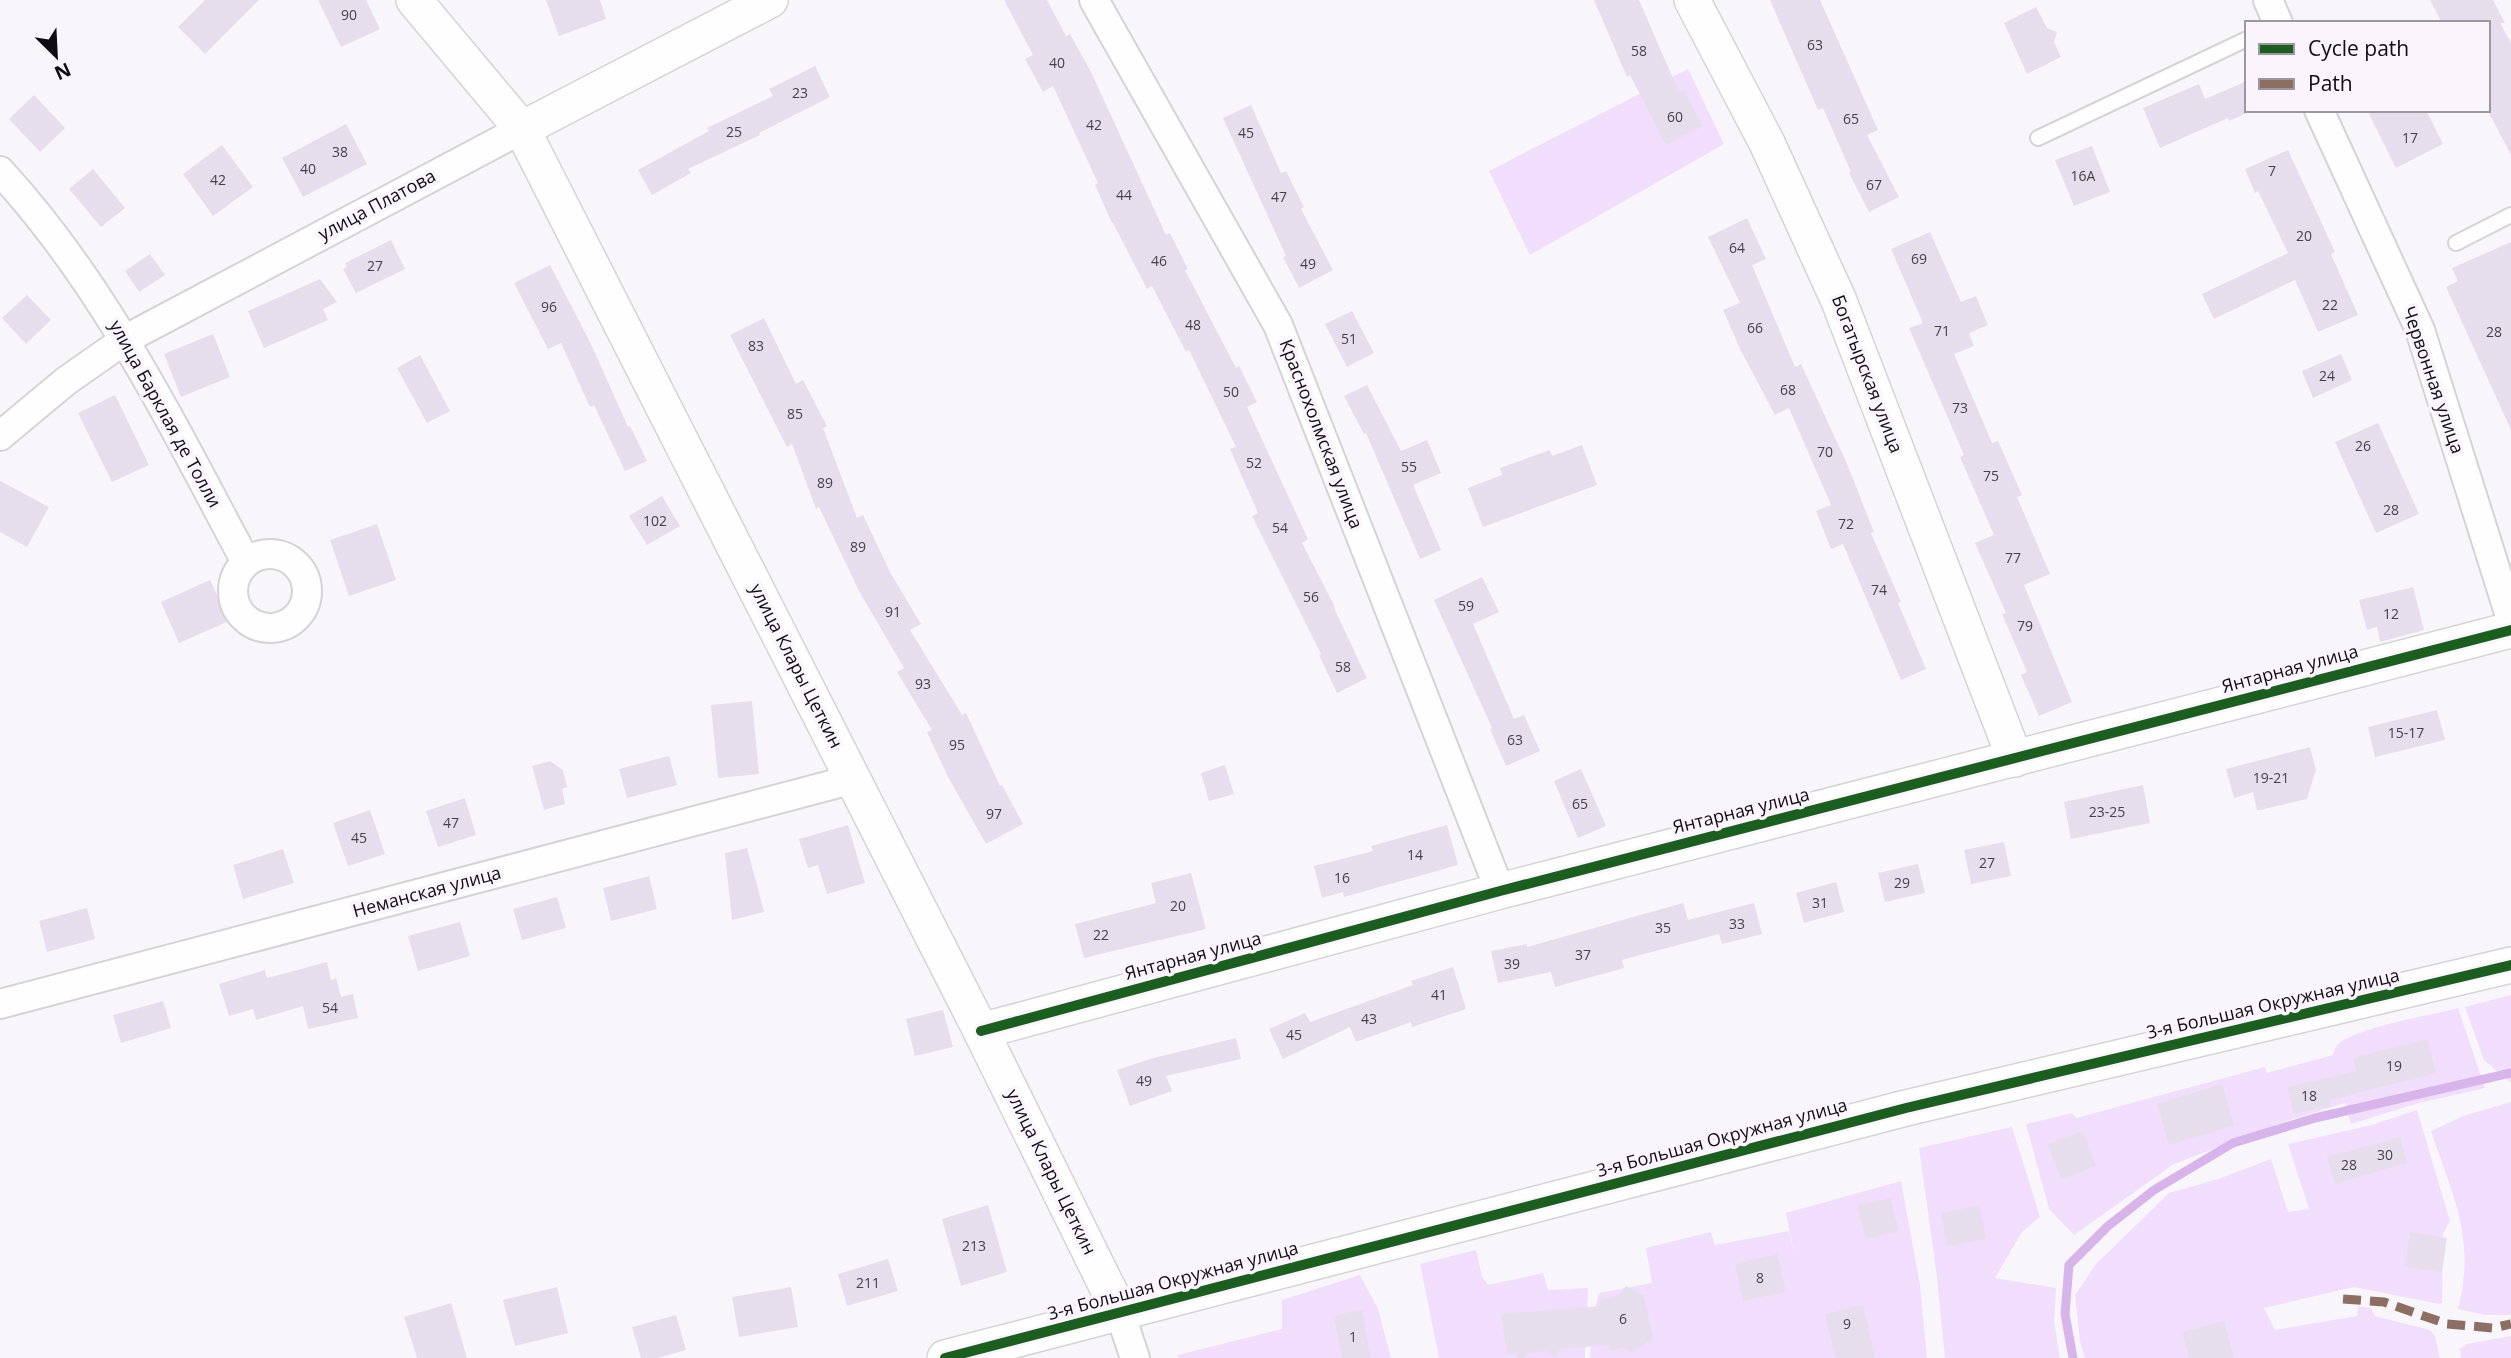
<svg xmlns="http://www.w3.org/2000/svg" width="2511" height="1358" viewBox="0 0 2511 1358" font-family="'Open Sans',sans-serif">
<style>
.green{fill:#f1defc}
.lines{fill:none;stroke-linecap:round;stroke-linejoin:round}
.stream{stroke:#d7b4ea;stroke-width:9}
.building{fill:#e7deed}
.service-casing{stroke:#d6d3d8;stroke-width:18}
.minor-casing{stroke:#d6d3d8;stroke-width:32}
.tertiary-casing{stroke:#d6d3d8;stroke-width:38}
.service{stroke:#fefefe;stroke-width:14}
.minor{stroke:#fefefe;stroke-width:28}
.tertiary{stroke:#fefefe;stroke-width:35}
.quiet{stroke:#8d6e63;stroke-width:9;stroke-dasharray:18 9;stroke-linecap:butt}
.cycleway-casing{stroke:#faf4fd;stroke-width:15}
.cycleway{stroke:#1b5e20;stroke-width:10}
.labels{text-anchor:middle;stroke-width:7;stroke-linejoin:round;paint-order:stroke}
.number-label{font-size:14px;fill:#464149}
.street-label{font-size:18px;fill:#100d12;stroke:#faf4fd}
</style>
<rect width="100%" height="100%" fill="#f9f6fb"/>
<g class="green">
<path d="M 1688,69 L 1724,144 L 1530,255 L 1489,171 Z"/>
<path d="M 2511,995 L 2511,1083 L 2484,1060 L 2465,1007 Z"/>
<path d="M 2458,1008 L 2485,1088 L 2415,1104 L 2351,1124 L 2345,1103 L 2281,1123 L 2174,1164 L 2074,1235 L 2049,1209 L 2026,1124 L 2072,1113 L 2076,1118 L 2265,1067 L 2267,1073 L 2333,1055 C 2335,1049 2336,1045 2342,1041 C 2366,1026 2428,1016 2458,1008 Z"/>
<path d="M 2511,1102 L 2511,1315 L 2485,1315 L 2458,1309 C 2476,1238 2453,1197 2431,1131 L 2463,1116 Z"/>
<path d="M 2417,1110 L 2450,1221 L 2443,1234 L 2442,1303 L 2439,1304 L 2354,1287 L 2264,1308 L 2275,1330 L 2357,1316 L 2358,1306 L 2371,1308 L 2375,1316 L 2430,1330 L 2435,1336 L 2440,1358 L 2085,1358 L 2080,1342 L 2075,1295 L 2096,1264 L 2169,1193 L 2218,1179 L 2271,1159 L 2288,1212 L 2309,1209 L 2288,1144 L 2372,1125 Z"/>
<path d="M 2012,1127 L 2040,1217 L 2022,1232 L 1995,1278 L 2056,1288 L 2054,1322 L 2060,1358 L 1945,1358 L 1936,1269 L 1919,1148 Z"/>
<path d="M 1901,1181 L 1920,1285 L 1927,1358 L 1590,1358 L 1593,1317 L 1599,1293 L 1652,1283 L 1646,1248 L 1711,1232 L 1715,1245 L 1789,1231 L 1796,1263 L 1786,1213 Z"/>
<path d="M 1476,1250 L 1482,1276 L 1488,1285 L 1543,1273 L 1548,1290 L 1588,1288 L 1585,1358 L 1439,1358 L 1420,1264 Z"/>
<path d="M 1360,1275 L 1378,1309 L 1391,1358 L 1178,1358 L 1178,1355 L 1282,1329 L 1282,1300 Z"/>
<path d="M 2511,1336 L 2511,1358 L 2461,1358 L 2460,1349 L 2467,1344 Z"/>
</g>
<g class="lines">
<path class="stream" d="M 2073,1358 L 2065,1314 L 2069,1265 L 2108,1226 L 2154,1190 L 2233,1143 L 2315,1118 L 2511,1073"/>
</g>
<g class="building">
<path d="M 205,0 L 259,0 L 205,54 L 178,27 Z"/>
<path d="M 318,0 L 366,0 L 380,29 L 341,47 Z"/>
<path d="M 546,0 L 600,0 L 606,19 L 559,36 Z"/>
<path d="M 1004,0 L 1047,0 L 1066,36 L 1070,34 L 1091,72 L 1166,235 L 1170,233 L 1188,269 L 1185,270 L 1236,368 L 1239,366 L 1257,402 L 1247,407 L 1308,539 L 1302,543 L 1335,607 L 1334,608 L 1367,678 L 1337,693 L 1319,655 L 1321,654 L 1252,516 L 1258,513 L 1230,449 L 1236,447 L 1189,350 L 1186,352 L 1152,286 L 1147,289 L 1113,223 L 1112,223 L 1095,185 L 1098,183 L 1053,86 L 1043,92 L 1025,59 L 1033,55 Z"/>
<path d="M 1594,0 L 1639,0 L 1679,92 L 1684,90 L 1703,126 L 1666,145 L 1630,75 L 1627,77 Z"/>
<path d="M 1770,0 L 1820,0 L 1878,130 L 1867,135 L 1899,197 L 1869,212 L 1849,173 L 1851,172 L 1823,108 L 1818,110 Z"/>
<path d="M 2430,0 L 2493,0 L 2505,23 L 2500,23 L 2511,43 L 2511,155 L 2488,111 L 2488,23 L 2442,23 Z"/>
<path d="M 2036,7 L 2047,28 L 2057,32 L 2054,42 L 2061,57 L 2027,74 L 2004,23 Z"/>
<path d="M 815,66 L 830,97 L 759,133 L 760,135 L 688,169 L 691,173 L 652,195 L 638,170 L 709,131 L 707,128 L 773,96 L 769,89 Z"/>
<path d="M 2247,81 L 2247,113 L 2229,121 L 2228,118 L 2160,148 L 2143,108 L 2199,84 L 2205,99 Z"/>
<path d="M 34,95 L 65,128 L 40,152 L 9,119 Z"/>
<path d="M 1251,105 L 1281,173 L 1286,171 L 1304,207 L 1301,209 L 1333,270 L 1299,288 L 1283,257 L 1286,256 L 1223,118 Z"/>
<path d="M 2367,110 L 2426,110 L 2443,144 L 2396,168 Z"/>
<path d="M 346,124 L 367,164 L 303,197 L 282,158 Z"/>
<path d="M 222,145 L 253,187 L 213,216 L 183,174 Z"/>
<path d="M 2092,146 L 2110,192 L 2074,206 L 2055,160 Z"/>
<path d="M 2288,150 L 2335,252 L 2331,254 L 2358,315 L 2318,332 L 2295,280 L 2214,319 L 2202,294 L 2288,253 L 2258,191 L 2255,193 L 2245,169 Z"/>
<path d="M 93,169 L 125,208 L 101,227 L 69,189 Z"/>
<path d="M 1747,218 L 1766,259 L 1752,265 L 1795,367 L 1801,364 L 1848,466 L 1874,532 L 1871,533 L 1901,602 L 1898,603 L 1926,669 L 1901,680 L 1843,544 L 1831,549 L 1816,511 L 1831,505 L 1789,408 L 1775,415 L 1741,351 L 1723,310 L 1740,303 L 1708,237 Z"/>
<path d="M 1930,232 L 1961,302 L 1976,296 L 1988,325 L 1969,333 L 1974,346 L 1954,354 L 1992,443 L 1998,441 L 2022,495 L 2017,497 L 2050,574 L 2024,585 L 2072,702 L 2039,716 L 2021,675 L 2027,672 L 2002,614 L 2006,613 L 1975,543 L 1994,535 L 1960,457 L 1964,455 L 1909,328 L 1923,323 L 1891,249 Z"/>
<path d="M 391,240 L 405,269 L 356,293 L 343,269 L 347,267 L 345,263 Z"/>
<path d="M 2511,242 L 2511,430 L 2446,287 L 2458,281 L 2452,268 Z"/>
<path d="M 150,254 L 165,275 L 139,292 L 125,271 Z"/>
<path d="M 550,265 L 590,342 L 628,427 L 630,426 L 647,461 L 625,471 L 594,405 L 590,407 L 561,343 L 548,349 L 514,283 Z"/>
<path d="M 320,279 L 337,302 L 323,309 L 328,320 L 264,348 L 248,311 Z"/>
<path d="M 27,295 L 51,320 L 26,344 L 2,318 Z"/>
<path d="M 1352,311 L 1374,353 L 1347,367 L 1325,324 Z"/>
<path d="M 764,318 L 796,384 L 803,380 L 827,426 L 823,428 L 857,518 L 863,515 L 890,572 L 921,624 L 910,630 L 962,715 L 966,713 L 1000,786 L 1002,785 L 1023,824 L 986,844 L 948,777 L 927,732 L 932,730 L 897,672 L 904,668 L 859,591 L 819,507 L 816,509 L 792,444 L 787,447 L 730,335 Z"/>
<path d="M 213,334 L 230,377 L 181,397 L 164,354 Z"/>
<path d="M 2341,354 L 2352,380 L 2313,398 L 2302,371 Z"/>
<path d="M 420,355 L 450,411 L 427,423 L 397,368 Z"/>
<path d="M 1367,385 L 1401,451 L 1427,440 L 1441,473 L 1413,485 L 1441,550 L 1420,559 L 1366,433 L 1364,434 L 1344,396 Z"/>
<path d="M 115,395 L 149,465 L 112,482 L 78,413 Z"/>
<path d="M 2378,423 L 2419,514 L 2376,533 L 2335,442 Z"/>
<path d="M 1582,445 L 1597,485 L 1483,527 L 1468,488 L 1502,475 L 1500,468 L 1550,450 L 1552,456 Z"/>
<path d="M 0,481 L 49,507 L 27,547 L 0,532 Z"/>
<path d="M 662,496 L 680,526 L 647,545 L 629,516 Z"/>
<path d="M 377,524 L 396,580 L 349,596 L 330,540 Z"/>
<path d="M 1482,577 L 1499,612 L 1473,624 L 1514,719 L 1524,715 L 1540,751 L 1506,766 L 1490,729 L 1492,728 L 1434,600 Z"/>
<path d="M 210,580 L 229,621 L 179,643 L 161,602 Z"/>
<path d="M 2413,587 L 2424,630 L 2380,642 L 2377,627 L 2367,630 L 2359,600 Z"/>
<path d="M 752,701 L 759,774 L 718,778 L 711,705 Z"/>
<path d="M 2437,710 L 2445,740 L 2375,757 L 2368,727 Z"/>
<path d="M 2310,747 L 2316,770 L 2307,799 L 2260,810 L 2257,810 L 2253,792 L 2234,798 L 2226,769 Z"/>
<path d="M 669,756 L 677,785 L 627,798 L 619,769 Z"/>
<path d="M 550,761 L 563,770 L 567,787 L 562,789 L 565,804 L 544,810 L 532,766 Z"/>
<path d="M 1225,765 L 1234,794 L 1209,801 L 1201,773 Z"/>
<path d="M 1581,769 L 1606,826 L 1578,838 L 1554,781 Z"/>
<path d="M 2143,785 L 2150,823 L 2071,839 L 2064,802 Z"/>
<path d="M 465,798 L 476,835 L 438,847 L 426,811 Z"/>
<path d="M 370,810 L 385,854 L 348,866 L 333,823 Z"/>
<path d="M 848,825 L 865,883 L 827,894 L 818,865 L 808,868 L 799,839 Z"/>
<path d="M 1447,825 L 1458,865 L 1344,897 L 1343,892 L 1322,898 L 1314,866 L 1373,851 L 1371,846 Z"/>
<path d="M 2004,842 L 2011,876 L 1971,884 L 1964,850 Z"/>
<path d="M 747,848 L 764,912 L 732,920 L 725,853 Z"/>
<path d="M 283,849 L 294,883 L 243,899 L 233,865 Z"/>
<path d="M 1918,864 L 1925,893 L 1885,902 L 1878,873 Z"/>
<path d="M 1191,873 L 1206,929 L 1084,958 L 1075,924 L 1156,903 L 1151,883 Z"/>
<path d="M 649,876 L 657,909 L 611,921 L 603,888 Z"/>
<path d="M 1836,882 L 1844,912 L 1804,923 L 1796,893 Z"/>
<path d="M 557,897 L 566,928 L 522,940 L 513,909 Z"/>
<path d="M 1683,903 L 1688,920 L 1754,903 L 1762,934 L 1722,944 L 1719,934 L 1622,960 L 1624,968 L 1555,987 L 1551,972 L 1498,983 L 1491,951 L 1527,944 L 1527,947 Z"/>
<path d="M 87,908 L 95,939 L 47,952 L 39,921 Z"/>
<path d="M 460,922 L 470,956 L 418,971 L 408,936 Z"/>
<path d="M 327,962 L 331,980 L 336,978 L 341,997 L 353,994 L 358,1018 L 308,1029 L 303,1006 L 256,1020 L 253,1009 L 229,1016 L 219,984 L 265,970 L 267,978 Z"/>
<path d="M 1453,967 L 1466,1009 L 1412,1027 L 1411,1022 L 1356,1042 L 1350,1027 L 1283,1059 L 1269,1029 L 1305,1013 L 1310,1022 L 1413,985 L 1411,981 Z"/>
<path d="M 163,1001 L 171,1028 L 121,1043 L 113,1015 Z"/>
<path d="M 943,1010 L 953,1047 L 915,1056 L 906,1019 Z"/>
<path d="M 1236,1038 L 1241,1059 L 1166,1076 L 1172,1091 L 1130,1106 L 1117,1070 L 1153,1058 Z"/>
<path d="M 2427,1039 L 2436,1073 L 2330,1100 L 2331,1106 L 2294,1114 L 2287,1087 L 2356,1071 L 2353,1058 Z"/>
<path d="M 2222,1084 L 2234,1126 L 2169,1145 L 2157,1104 Z"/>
<path d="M 2083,1131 L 2096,1166 L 2061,1180 L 2048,1144 Z"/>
<path d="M 2400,1137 L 2407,1163 L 2335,1184 L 2327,1157 Z"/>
<path d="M 1890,1198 L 1899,1231 L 1866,1239 L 1857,1206 Z"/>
<path d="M 988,1205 L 1007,1272 L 961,1286 L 942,1219 Z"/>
<path d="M 1980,1206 L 1986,1239 L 1947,1246 L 1941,1213 Z"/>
<path d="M 2410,1232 L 2447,1238 L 2442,1272 L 2405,1266 Z"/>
<path d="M 1777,1254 L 1786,1292 L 1743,1301 L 1735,1264 Z"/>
<path d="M 888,1259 L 898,1291 L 847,1306 L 838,1274 Z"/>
<path d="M 1626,1286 L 1644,1296 L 1653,1339 L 1631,1353 L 1624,1348 L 1610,1351 L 1609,1345 L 1560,1349 L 1556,1358 L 1548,1351 L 1528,1353 L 1524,1358 L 1519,1358 L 1515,1353 L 1507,1354 L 1501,1314 L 1600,1306 L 1598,1301 L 1618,1296 Z"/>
<path d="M 557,1287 L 568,1333 L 515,1346 L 503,1300 Z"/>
<path d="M 791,1287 L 798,1327 L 739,1337 L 732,1297 Z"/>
<path d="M 451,1303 L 467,1358 L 417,1358 L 404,1317 Z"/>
<path d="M 1863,1305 L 1875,1358 L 1836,1358 L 1825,1314 Z"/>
<path d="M 1362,1310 L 1371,1358 L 1342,1358 L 1334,1316 Z"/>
<path d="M 676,1315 L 686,1350 L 658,1358 L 641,1358 L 632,1327 Z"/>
<path d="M 2224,1321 L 2234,1358 L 2189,1358 L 2182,1332 Z"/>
</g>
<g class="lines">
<defs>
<g id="service">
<path d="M 2038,138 L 2247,39"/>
<path d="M 2456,243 L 2511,215"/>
</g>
<g id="minor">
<path d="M 1094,0 L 1278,325 L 1500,891"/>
<path d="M 2268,0 L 2278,23"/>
<path d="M 2319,110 L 2420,330 L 2511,619"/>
<path d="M 0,171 C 105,285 173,426 246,562"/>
<path d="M 0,436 L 66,381 L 126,339 L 522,129"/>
<circle cx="270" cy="591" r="37"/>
<path d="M 0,1004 L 854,779"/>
<path d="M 1120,1313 L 1135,1358"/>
</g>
<g id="tertiary">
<path d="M 414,0 L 522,129 L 981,1031 L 1120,1313"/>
<path d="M 1692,0 L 1767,143 L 1839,301 L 2015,759"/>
<path d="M 522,129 L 770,0"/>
<path d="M 981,1031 L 1500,891 L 2511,630"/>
<path d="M 945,1358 L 1906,1108 L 2511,965"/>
</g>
</defs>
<use href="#service" class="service-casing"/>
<use href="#minor" class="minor-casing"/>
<use href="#tertiary" class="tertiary-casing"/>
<use href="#service" class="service"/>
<use href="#minor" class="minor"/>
<use href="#tertiary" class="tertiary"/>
<path class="quiet" d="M 2343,1299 L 2384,1302 L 2447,1324 L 2493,1328 L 2511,1324"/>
<defs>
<g id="cycleway">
<path d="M 981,1031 L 1500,891 L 2511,630"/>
<path d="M 945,1358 L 1906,1108 L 2511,965"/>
</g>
</defs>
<use href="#cycleway" class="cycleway-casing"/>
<use href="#cycleway" class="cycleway"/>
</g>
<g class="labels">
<g class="number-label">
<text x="349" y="20">90</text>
<text x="1815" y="50">63</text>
<text x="1639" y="56">58</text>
<text x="1057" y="68">40</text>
<text x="800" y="98">23</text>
<text x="1675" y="122">60</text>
<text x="1851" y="124">65</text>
<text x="1094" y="130">42</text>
<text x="734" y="137">25</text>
<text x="1246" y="138">45</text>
<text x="2410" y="143">17</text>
<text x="340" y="157">38</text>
<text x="308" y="174">40</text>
<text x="2272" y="176">7</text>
<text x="2083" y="181">16А</text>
<text x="218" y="185">42</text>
<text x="1874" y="190">67</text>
<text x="1124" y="200">44</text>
<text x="1279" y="202">47</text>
<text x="2304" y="241">20</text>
<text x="1737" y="253">64</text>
<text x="1919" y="264">69</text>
<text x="1159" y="266">46</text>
<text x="1308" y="269">49</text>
<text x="375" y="271">27</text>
<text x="2330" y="310">22</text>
<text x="549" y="312">96</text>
<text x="1193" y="330">48</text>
<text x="1755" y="333">66</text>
<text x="1942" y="336">71</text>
<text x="2494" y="337">28</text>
<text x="1349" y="344">51</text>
<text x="756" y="351">83</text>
<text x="2327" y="381">24</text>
<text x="1788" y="395">68</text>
<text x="1231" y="397">50</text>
<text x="1960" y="413">73</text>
<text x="795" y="419">85</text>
<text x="2363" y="451">26</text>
<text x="1825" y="457">70</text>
<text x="1254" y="468">52</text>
<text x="1409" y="472">55</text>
<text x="1991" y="481">75</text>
<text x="825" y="488">89</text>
<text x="2391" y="515">28</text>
<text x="655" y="526">102</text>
<text x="1846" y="529">72</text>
<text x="1280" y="533">54</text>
<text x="858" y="552">89</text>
<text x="2013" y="563">77</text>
<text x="1879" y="595">74</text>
<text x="1311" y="602">56</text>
<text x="1466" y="611">59</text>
<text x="893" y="617">91</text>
<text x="2391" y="619">12</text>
<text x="2025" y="631">79</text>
<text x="1343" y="672">58</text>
<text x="923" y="689">93</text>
<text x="2406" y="738">15-17</text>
<text x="1515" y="745">63</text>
<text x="957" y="750">95</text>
<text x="2271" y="783">19-21</text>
<text x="1580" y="809">65</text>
<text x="2107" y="817">23-25</text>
<text x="994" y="819">97</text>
<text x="451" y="828">47</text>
<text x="359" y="843">45</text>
<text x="1415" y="860">14</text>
<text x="1987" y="868">27</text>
<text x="1342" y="883">16</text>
<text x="1902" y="888">29</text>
<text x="1820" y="908">31</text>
<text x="1178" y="911">20</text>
<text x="1737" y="929">33</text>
<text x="1663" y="933">35</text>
<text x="1101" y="940">22</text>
<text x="1583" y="960">37</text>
<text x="1512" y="969">39</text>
<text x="1439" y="1000">41</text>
<text x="330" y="1013">54</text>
<text x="1369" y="1024">43</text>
<text x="1294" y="1040">45</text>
<text x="2394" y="1071">19</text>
<text x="1144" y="1086">49</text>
<text x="2309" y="1101">18</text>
<text x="2385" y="1160">30</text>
<text x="2349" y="1170">28</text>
<text x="974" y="1251">213</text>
<text x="1760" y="1283">8</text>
<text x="868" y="1288">211</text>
<text x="1623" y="1324">6</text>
<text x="1847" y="1329">9</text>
<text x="1353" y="1342">1</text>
</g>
<g class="street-label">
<text transform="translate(377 205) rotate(-28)" y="6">улица Платова</text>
<text transform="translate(1867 374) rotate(69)" y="6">Богатырская улица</text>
<text transform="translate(2433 380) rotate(71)" y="6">Червонная улица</text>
<text transform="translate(165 414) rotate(61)" y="6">улица Барклая де Толли</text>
<text transform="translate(1321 434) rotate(69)" y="6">Краснохолмская улица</text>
<text transform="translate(796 666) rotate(63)" y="6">улица Клары Цеткин</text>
<text transform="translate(2290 669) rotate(-15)" y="6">Янтарная улица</text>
<text transform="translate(1741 811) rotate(-14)" y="6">Янтарная улица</text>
<text transform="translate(427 892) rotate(-15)" y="6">Неманская улица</text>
<text transform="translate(1193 956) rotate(-15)" y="6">Янтарная улица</text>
<text transform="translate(2273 1004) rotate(-13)" y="6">3-я Большая Окружная улица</text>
<text transform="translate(1722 1138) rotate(-15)" y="6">3-я Большая Окружная улица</text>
<text transform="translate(1051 1172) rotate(64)" y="6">улица Клары Цеткин</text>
<text transform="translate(1173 1281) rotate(-15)" y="6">3-я Большая Окружная улица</text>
</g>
</g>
<rect x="2245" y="21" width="245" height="91" fill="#faf4fd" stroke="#9c989f" stroke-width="2"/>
<rect x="2259" y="44" width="35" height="10" fill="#1b5e20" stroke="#9c989f" stroke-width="2"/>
<text x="2308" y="56" font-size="21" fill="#100d12">Cycle path</text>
<rect x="2259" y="79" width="35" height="10" fill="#8d6e63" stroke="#9c989f" stroke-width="2"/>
<text x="2308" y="91" font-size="21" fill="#100d12">Path</text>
<g transform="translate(56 56) rotate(156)" stroke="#faf4fd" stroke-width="5" paint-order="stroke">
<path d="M0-5L12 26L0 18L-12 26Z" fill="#100d12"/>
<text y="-10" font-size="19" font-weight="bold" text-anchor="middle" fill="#100d12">N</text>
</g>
</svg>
